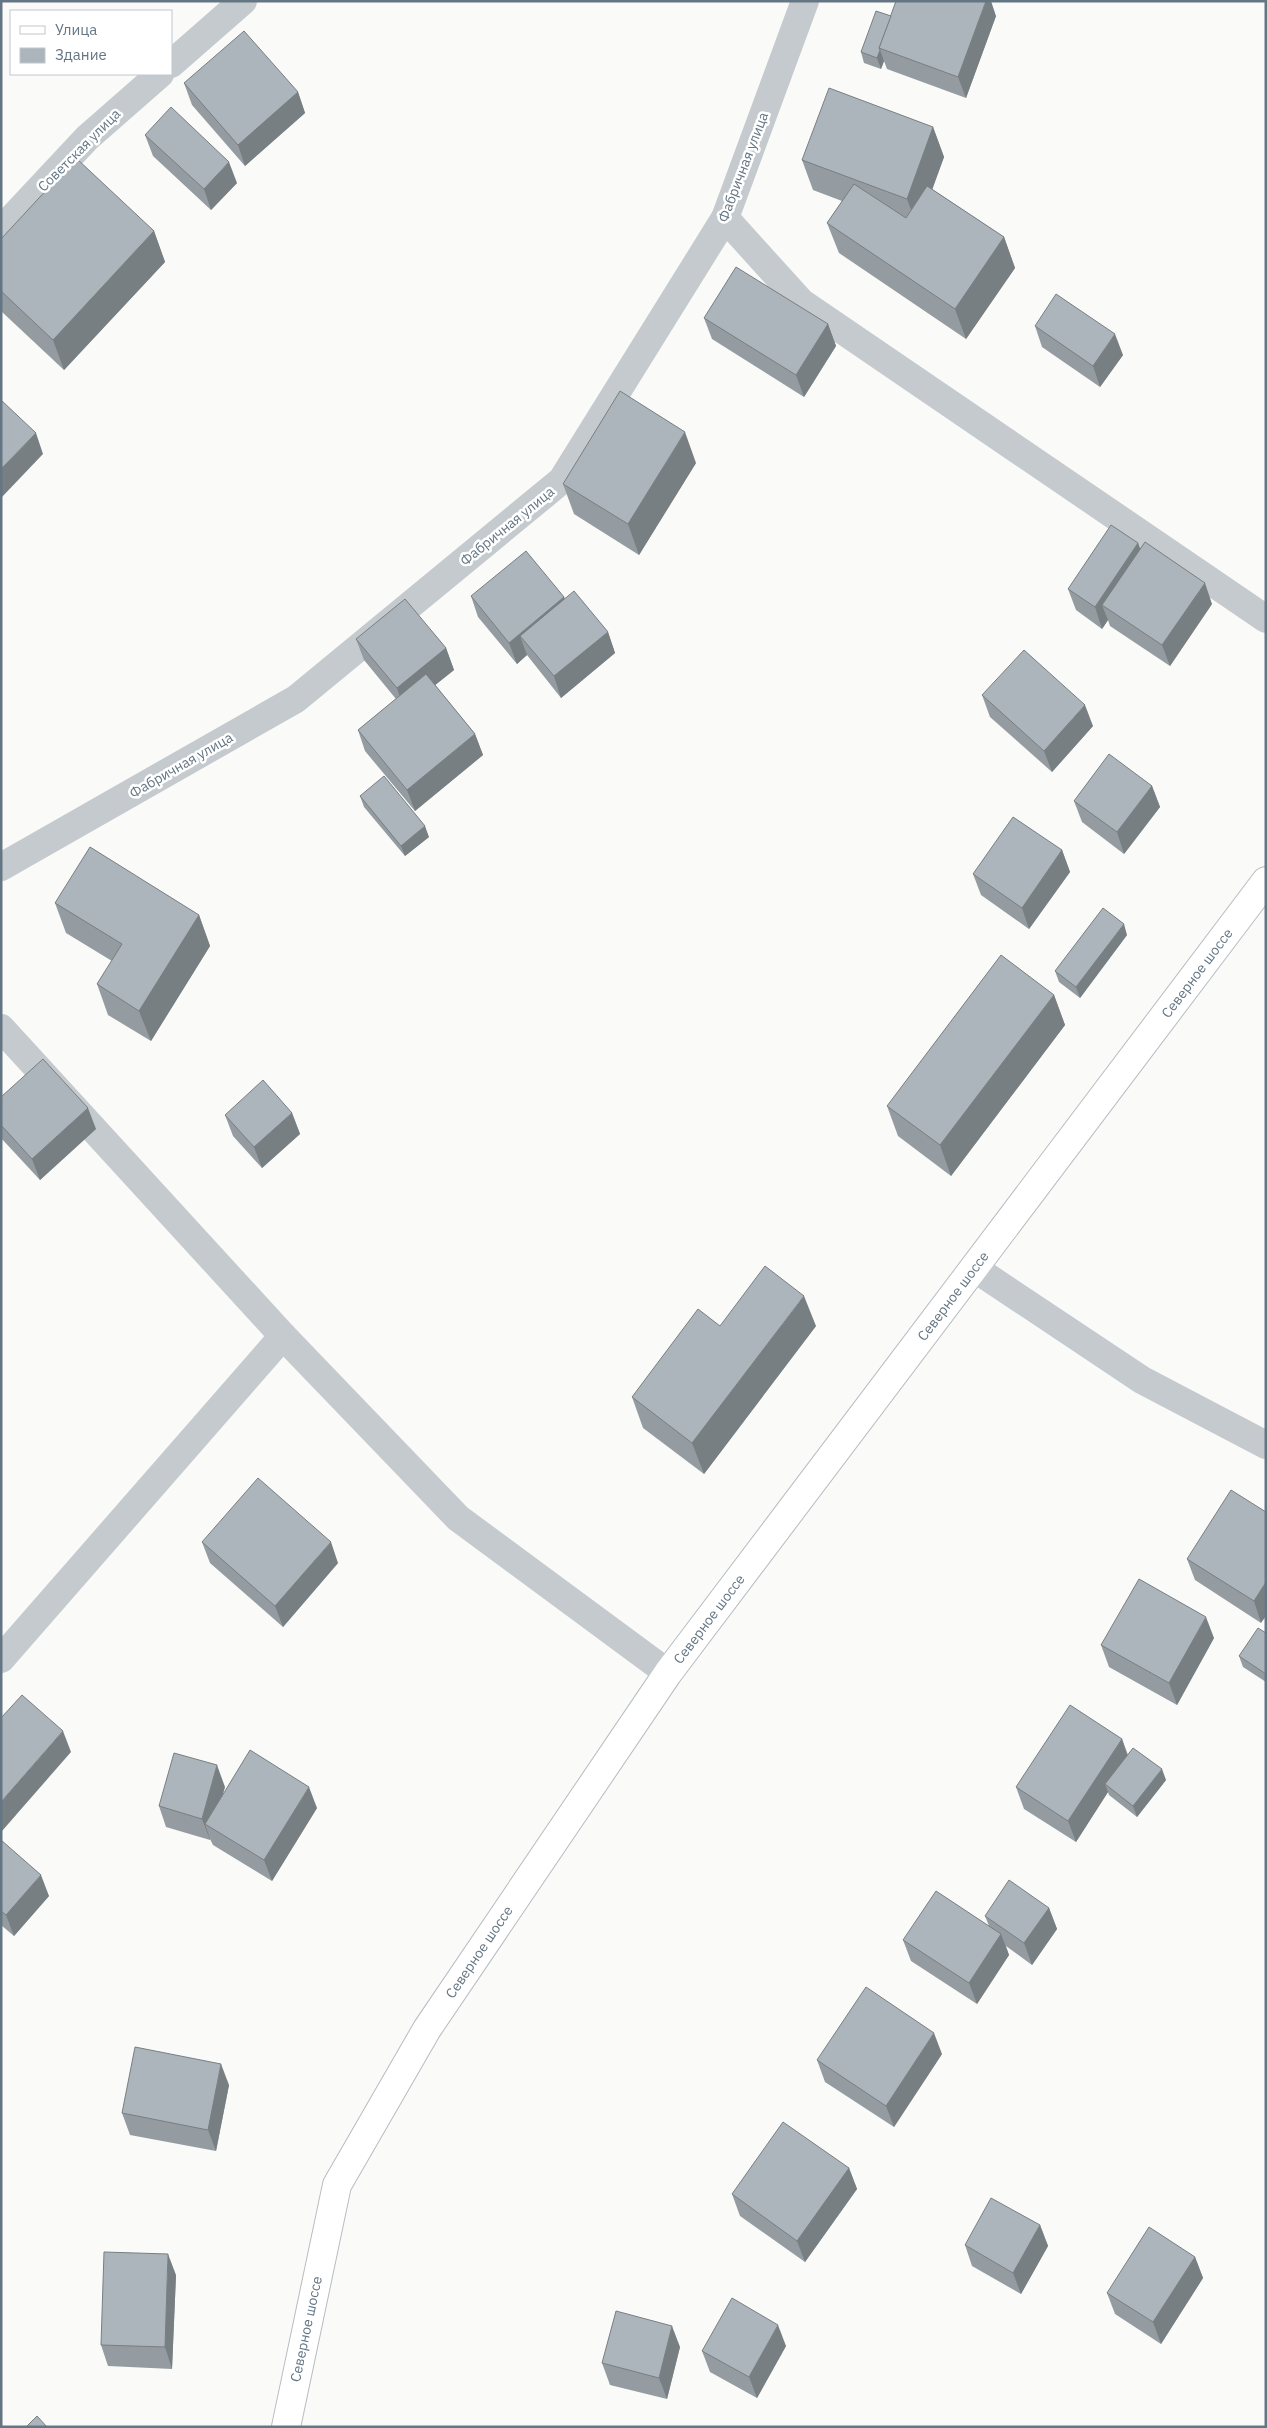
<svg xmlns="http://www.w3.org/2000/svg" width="1267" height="2428" viewBox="0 0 1267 2428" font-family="'IBM Plex Sans',sans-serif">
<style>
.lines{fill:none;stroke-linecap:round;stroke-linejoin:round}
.major-casing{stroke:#b6bcc0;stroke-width:30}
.minor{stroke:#c5cace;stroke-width:28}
.major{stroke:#fff;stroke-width:28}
.wall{fill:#949ca1}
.shaded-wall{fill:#787f83}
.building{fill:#acb5bb;stroke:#787f83}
.labels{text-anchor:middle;stroke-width:5;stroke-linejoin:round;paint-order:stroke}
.street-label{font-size:14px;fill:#647684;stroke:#fff}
</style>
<rect width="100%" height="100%" fill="#fafaf8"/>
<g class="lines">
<defs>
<path id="major" d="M 286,2427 L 337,2185 L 427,2029 L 668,1673 L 1266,881"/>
</defs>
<use href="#major" class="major-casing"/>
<g class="minor">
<path d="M 171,64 L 243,1"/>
<path d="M 725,218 L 801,302 L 1266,619"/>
<path d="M 1,230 L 87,138 L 160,74"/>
<path d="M 1,867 L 296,699 L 562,480 L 725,218 L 805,1"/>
<path d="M 1,1028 L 283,1336 L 458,1518 L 668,1673"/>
<path d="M 974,1268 L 1142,1380 L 1266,1445"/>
<path d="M 1,1659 L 283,1336"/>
</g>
<use href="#major" class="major"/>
</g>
<g class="wall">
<path d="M 891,16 L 996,16 L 966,98 L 887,69 L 884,61 L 881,69 L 864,63 L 861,52 Z"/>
<path d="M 184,83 L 298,92 L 305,113 L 245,166 L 192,105 Z"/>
<path d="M 933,127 L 944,157 L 932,189 L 1004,237 L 1015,268 L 966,339 L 839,253 L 827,223 L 842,201 L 813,190 L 802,160 Z"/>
<path d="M 145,135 L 237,183 L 211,210 L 153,156 Z"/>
<path d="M 154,231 L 165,262 L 64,370 L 1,311 L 1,239 Z"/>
<path d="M 704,318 L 828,324 L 836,346 L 804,397 L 712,339 Z"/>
<path d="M 1035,326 L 1123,355 L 1100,387 L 1042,347 Z"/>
<path d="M 696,463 L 639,555 L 574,514 L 563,484 Z"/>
<path d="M 1138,543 L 1140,550 L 1212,604 L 1170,666 L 1110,626 L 1108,620 L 1102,629 L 1076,610 L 1068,589 Z"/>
<path d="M 471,596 L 564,597 L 565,599 L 608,632 L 615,653 L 561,698 L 527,655 L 517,664 L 478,617 Z"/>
<path d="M 356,639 L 446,648 L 454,670 L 435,685 L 475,734 L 483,755 L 415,811 L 365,751 L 358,730 L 396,699 L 364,660 Z"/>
<path d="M 982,695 L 1093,726 L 1052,772 L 990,717 Z"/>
<path d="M 1152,786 L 1160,807 L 1124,854 L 1082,822 L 1074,801 Z"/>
<path d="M 360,796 L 429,837 L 405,856 L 364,807 Z"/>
<path d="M 1062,850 L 1070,872 L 1029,929 L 981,895 L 973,874 Z"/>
<path d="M 55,903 L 199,915 L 210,946 L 151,1041 L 108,1015 L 97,984 L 112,961 L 66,933 Z"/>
<path d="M 1127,935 L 1080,998 L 1059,982 L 1055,971 Z"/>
<path d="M 1054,995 L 1065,1025 L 951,1176 L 898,1136 L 887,1106 Z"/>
<path d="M 1,1097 L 96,1129 L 40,1180 L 1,1138 Z"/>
<path d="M 292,1113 L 300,1134 L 262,1168 L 233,1136 L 225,1115 Z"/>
<path d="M 720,1326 L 816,1326 L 704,1474 L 643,1428 L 632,1397 Z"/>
<path d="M 1266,1512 L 1261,1623 L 1195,1580 L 1187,1559 Z"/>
<path d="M 202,1542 L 338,1563 L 283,1627 L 210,1563 Z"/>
<path d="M 1266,1633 L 1266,1682 L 1243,1667 L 1239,1656 Z"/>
<path d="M 1214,1638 L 1177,1705 L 1109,1667 L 1101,1645 Z"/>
<path d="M 1122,1739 L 1128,1755 L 1166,1780 L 1137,1817 L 1109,1795 L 1108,1792 L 1076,1842 L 1024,1809 L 1016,1787 Z"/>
<path d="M 225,1787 L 222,1795 L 317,1808 L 272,1881 L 213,1845 L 210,1839 L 210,1840 L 166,1827 L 159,1806 Z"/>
<path d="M 1,1840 L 49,1896 L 14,1936 L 1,1925 Z"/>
<path d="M 1049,1908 L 1057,1929 L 1032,1965 L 1006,1946 L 1009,1955 L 977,2004 L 911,1961 L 903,1940 L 989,1926 L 985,1916 Z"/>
<path d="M 942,2054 L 894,2127 L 825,2082 L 817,2060 Z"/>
<path d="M 229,2085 L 216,2151 L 130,2135 L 122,2113 Z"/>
<path d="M 849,2168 L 857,2189 L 805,2262 L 740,2216 L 732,2194 Z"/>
<path d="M 1040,2225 L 1048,2246 L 1021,2294 L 972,2266 L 965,2245 Z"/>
<path d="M 1195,2257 L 1203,2278 L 1161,2344 L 1115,2314 L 1107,2293 Z"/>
<path d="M 176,2275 L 172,2369 L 108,2366 L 101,2345 Z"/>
<path d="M 786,2346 L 757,2398 L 710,2372 L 702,2351 Z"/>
<path d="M 680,2347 L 667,2399 L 610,2385 L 602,2363 Z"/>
</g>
<g class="shaded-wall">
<path d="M 986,1 L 991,1 L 996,16 L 966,98 L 958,77 Z"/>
<path d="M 880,50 L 884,61 L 881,69 L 877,58 Z"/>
<path d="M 298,92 L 305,113 L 245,166 L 238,145 Z"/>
<path d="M 933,127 L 944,157 L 918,229 L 907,199 Z"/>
<path d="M 229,162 L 237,183 L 211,210 L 204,189 Z"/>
<path d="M 154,231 L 165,262 L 64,370 L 53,340 Z"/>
<path d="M 1004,237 L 1015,268 L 966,339 L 955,309 Z"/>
<path d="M 828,324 L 836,346 L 804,397 L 796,375 Z"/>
<path d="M 1115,334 L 1123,355 L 1100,387 L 1093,366 Z"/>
<path d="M 685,432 L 696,463 L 639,555 L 628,524 Z"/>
<path d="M 36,433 L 43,454 L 1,498 L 1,469 Z"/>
<path d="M 1138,543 L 1146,564 L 1102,605 L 1108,620 L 1102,629 L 1095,607 Z"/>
<path d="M 1205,583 L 1212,604 L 1170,666 L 1162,645 Z"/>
<path d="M 564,597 L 572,618 L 520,636 L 527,655 L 517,664 L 509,643 Z"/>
<path d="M 608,632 L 615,653 L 561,698 L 554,676 Z"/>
<path d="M 446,648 L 454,670 L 404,710 L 397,688 Z"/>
<path d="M 1085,705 L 1093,726 L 1052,772 L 1044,751 Z"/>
<path d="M 475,734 L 483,755 L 415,811 L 407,790 Z"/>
<path d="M 1152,786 L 1160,807 L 1124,854 L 1117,832 Z"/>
<path d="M 425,826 L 429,837 L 405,856 L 401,846 Z"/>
<path d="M 1062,850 L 1070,872 L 1029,929 L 1022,908 Z"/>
<path d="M 199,915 L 210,946 L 151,1041 L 139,1011 Z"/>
<path d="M 1124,924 L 1127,935 L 1080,998 L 1076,987 Z"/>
<path d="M 1054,995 L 1065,1025 L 951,1176 L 940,1145 Z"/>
<path d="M 88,1108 L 96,1129 L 40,1180 L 32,1159 Z"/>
<path d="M 292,1113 L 300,1134 L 262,1168 L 254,1147 Z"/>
<path d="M 804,1296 L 816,1326 L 704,1474 L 692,1443 Z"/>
<path d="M 331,1542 L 338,1563 L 283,1627 L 275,1606 Z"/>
<path d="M 1266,1582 L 1266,1616 L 1261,1623 L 1254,1601 Z"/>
<path d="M 1206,1617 L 1214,1638 L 1177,1705 L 1169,1683 Z"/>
<path d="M 63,1731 L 71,1752 L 2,1831 L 1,1829 L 1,1802 Z"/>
<path d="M 1122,1739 L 1129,1760 L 1105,1784 L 1108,1792 L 1076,1842 L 1068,1821 Z"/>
<path d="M 217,1765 L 225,1787 L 213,1829 L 205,1824 L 210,1839 L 210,1840 L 202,1819 Z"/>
<path d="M 1162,1769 L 1166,1780 L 1137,1817 L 1133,1806 Z"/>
<path d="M 309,1787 L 317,1808 L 272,1881 L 264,1860 Z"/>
<path d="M 41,1875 L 49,1896 L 14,1936 L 6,1915 Z"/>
<path d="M 1049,1908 L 1057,1929 L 1032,1965 L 1024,1943 Z"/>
<path d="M 1001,1934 L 1009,1955 L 977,2004 L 969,1983 Z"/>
<path d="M 934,2033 L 942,2054 L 894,2127 L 886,2106 Z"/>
<path d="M 221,2064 L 229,2085 L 216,2151 L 208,2130 Z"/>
<path d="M 849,2168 L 857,2189 L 805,2262 L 797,2241 Z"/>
<path d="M 1040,2225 L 1048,2246 L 1021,2294 L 1013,2273 Z"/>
<path d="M 168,2254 L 176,2275 L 172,2369 L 165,2347 Z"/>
<path d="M 1195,2257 L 1203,2278 L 1161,2344 L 1153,2322 Z"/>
<path d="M 778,2325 L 786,2346 L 757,2398 L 749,2377 Z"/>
<path d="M 672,2326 L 680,2347 L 667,2399 L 659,2378 Z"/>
</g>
<g class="building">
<path d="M 896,1 L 986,1 L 958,77 L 879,48 Z"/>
<path d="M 876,11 L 891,16 L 879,48 L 880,50 L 877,58 L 861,52 Z"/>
<path d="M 244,31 L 298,92 L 238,145 L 184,83 Z"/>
<path d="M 829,88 L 933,127 L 907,199 L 802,160 Z"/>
<path d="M 171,107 L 229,162 L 204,189 L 145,135 Z"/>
<path d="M 76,158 L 154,231 L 53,340 L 1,291 L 1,239 Z"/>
<path d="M 854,184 L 906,218 L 927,186 L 1004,237 L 955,309 L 827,223 Z"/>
<path d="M 736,267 L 828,324 L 796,375 L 704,318 Z"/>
<path d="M 1056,294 L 1115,334 L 1093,366 L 1035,326 Z"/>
<path d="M 620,391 L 685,432 L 628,524 L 563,484 Z"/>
<path d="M 1,400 L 36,433 L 1,469 Z"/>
<path d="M 1111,525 L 1138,543 L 1095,607 L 1068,589 Z"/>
<path d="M 1145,542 L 1205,583 L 1162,645 L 1102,605 Z"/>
<path d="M 526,551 L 564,597 L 509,643 L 471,596 Z"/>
<path d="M 574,591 L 608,632 L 554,676 L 520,636 Z"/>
<path d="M 405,599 L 446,648 L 397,688 L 356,639 Z"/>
<path d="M 1024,650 L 1085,705 L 1044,751 L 982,695 Z"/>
<path d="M 426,674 L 475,734 L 407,790 L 358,730 Z"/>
<path d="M 1109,754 L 1152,786 L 1117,832 L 1074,801 Z"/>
<path d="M 384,776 L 425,826 L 401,846 L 360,796 Z"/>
<path d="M 1013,817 L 1062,850 L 1022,908 L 973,874 Z"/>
<path d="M 90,847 L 199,915 L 139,1011 L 97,984 L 122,944 L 55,903 Z"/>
<path d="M 1103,908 L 1124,924 L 1076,987 L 1055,971 Z"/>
<path d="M 1001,955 L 1054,995 L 940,1145 L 887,1106 Z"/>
<path d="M 43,1059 L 88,1108 L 32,1159 L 1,1125 L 1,1097 Z"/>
<path d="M 263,1080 L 292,1113 L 254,1147 L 225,1115 Z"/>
<path d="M 765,1266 L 804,1296 L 692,1443 L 632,1397 L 698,1309 L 720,1326 Z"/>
<path d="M 258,1478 L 331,1542 L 275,1606 L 202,1542 Z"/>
<path d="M 1231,1490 L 1266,1512 L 1266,1582 L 1254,1601 L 1187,1559 Z"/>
<path d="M 1139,1579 L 1206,1617 L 1169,1683 L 1101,1645 Z"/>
<path d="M 1258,1628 L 1266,1633 L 1266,1674 L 1239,1656 Z"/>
<path d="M 22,1695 L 63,1731 L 1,1802 L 1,1718 Z"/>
<path d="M 1070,1705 L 1122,1739 L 1068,1821 L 1016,1787 Z"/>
<path d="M 1133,1748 L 1162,1769 L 1133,1806 L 1105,1784 Z"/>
<path d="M 250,1750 L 309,1787 L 264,1860 L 205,1824 Z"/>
<path d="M 174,1753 L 217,1765 L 202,1819 L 159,1806 Z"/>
<path d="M 1,1840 L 41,1875 L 6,1915 L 1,1911 Z"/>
<path d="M 1009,1880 L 1049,1908 L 1024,1943 L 985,1916 Z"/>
<path d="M 936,1891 L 1001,1934 L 969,1983 L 903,1940 Z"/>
<path d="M 866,1987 L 934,2033 L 886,2106 L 817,2060 Z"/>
<path d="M 135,2047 L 221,2064 L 208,2130 L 122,2113 Z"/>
<path d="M 783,2122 L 849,2168 L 797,2241 L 732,2194 Z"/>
<path d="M 991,2198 L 1040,2225 L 1013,2273 L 965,2245 Z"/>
<path d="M 1149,2227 L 1195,2257 L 1153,2322 L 1107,2293 Z"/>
<path d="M 104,2252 L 168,2254 L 165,2347 L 101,2345 Z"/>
<path d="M 732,2298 L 778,2325 L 749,2377 L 702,2351 Z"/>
<path d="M 616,2311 L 672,2326 L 659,2378 L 602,2363 Z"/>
<path d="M 37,2416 L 47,2427 L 26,2427 Z"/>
</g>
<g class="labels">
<g class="street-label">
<text transform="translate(79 150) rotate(-45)" y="5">Советская улица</text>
<text transform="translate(743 167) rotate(-69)" y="5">Фабричная улица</text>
<text transform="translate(507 526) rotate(-39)" y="5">Фабричная улица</text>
<text transform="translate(181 765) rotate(-30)" y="5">Фабричная улица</text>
<text transform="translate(1197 973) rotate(-53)" y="5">Северное шоссе</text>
<text transform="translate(953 1296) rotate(-53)" y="5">Северное шоссе</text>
<text transform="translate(709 1619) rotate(-53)" y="5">Северное шоссе</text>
<text transform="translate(479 1952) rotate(-56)" y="5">Северное шоссе</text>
<text transform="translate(306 2329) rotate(-78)" y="5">Северное шоссе</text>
</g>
</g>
<rect width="1267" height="2428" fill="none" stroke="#647684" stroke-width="5"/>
<rect x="10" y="10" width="162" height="65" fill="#ffffff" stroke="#c1c8ce"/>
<rect x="20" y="26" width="25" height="8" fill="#ffffff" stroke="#c1c8ce"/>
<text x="55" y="35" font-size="15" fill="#647684">Улица</text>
<rect x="20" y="48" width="25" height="15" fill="#acb5bb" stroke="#c1c8ce"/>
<text x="55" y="60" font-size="15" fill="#647684">Здание</text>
</svg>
